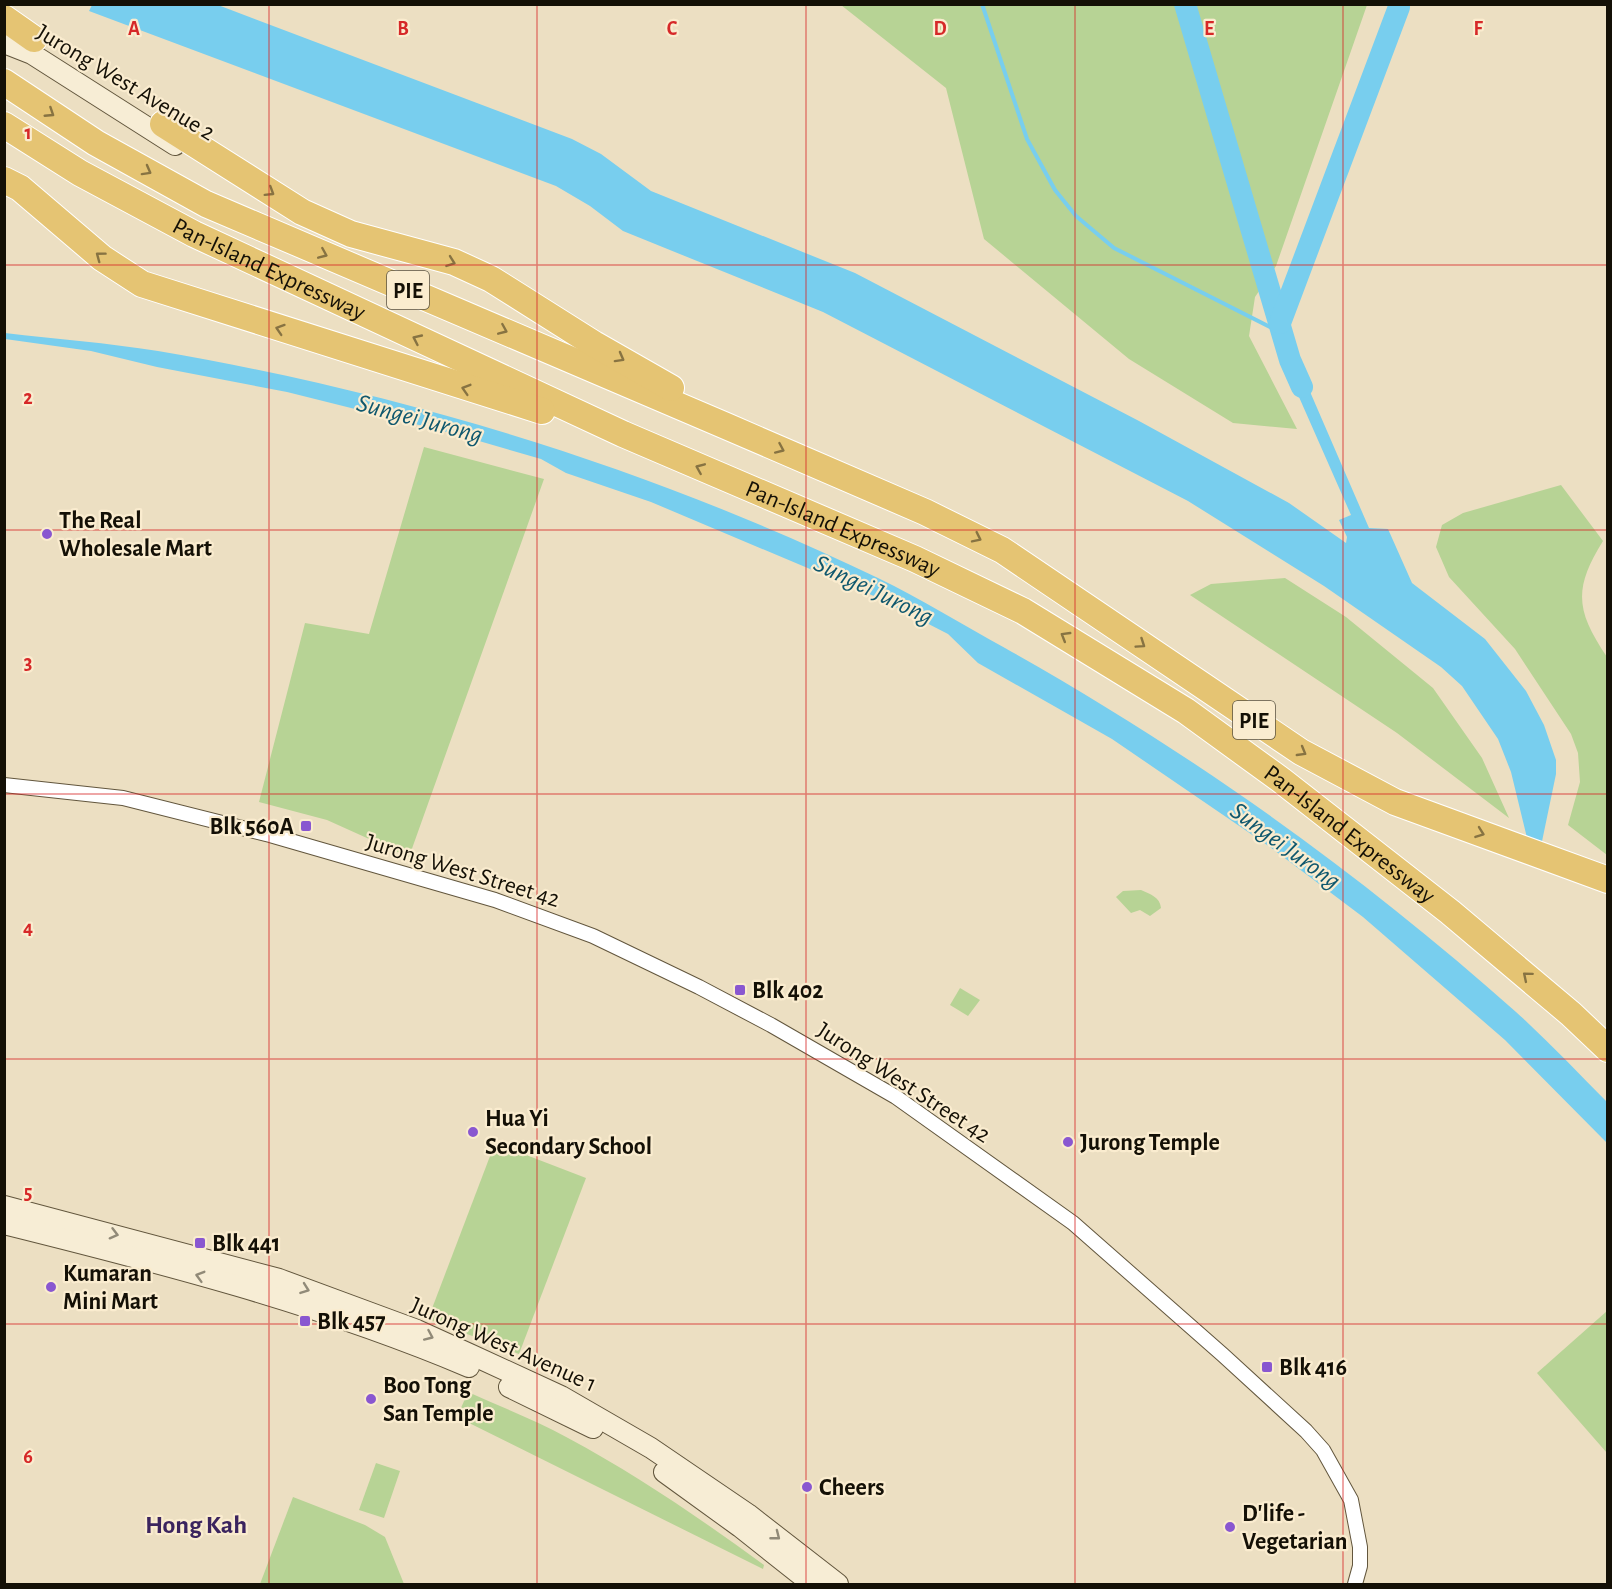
<svg xmlns="http://www.w3.org/2000/svg" width="1612" height="1589" viewBox="0 0 1612 1589" font-family="'Alegreya Sans',sans-serif">
<style>
.green{fill:#b7d395}
.water{fill:#78ceee}
.lines{fill:none;stroke-linecap:round;stroke-linejoin:round}
.stream{stroke:#78ceee;stroke-width:4}
.river{stroke:#78ceee;stroke-width:22}
.street-casing{stroke:#62563d;stroke-width:16}
.secondary-casing{stroke:#62563d;stroke-width:22}
.highway-casing{stroke:#fff;stroke-width:28}
.street{stroke:#fff;stroke-width:14}
.secondary{stroke:#f7edd5;stroke-width:20}
.highway{stroke:#e5c473;stroke-width:26}
.oneway{stroke:#877342}
.oneway2{stroke:#918a78}
.grid{fill:none;stroke:#d62828;stroke-width:1.5;stroke-opacity:0.55}
.poi-dot{fill:#8957d0;stroke:#faeccf;stroke-width:2}
.labels{text-anchor:middle;stroke-width:4.5;stroke-linejoin:round;paint-order:stroke}
.shield{fill:#faeccf;stroke:#595242;stroke-width:1.5}
.shield-label{font-size:22px;font-weight:bold;fill:#141006}
.street-label{font-size:24px;fill:#141006;stroke:#faeccf}
.poi-label{font-size:24px;font-weight:bold;fill:#141006;stroke:#faeccf;text-anchor:start}
.water-label{font-size:26px;font-style:italic;fill:#10586e;stroke:#faeccf}
.neighbourhood-label{font-size:26px;font-weight:bold;fill:#3b245e;stroke:#faeccf}
.grid-label{font-size:20px;text-anchor:middle;font-weight:bold;fill:#d62828;stroke:#faeccf;stroke-width:4.5;stroke-linejoin:round;paint-order:stroke}
</style>
<rect width="100%" height="100%" fill="#ecdfc2"/>
<g class="green">
<path d="M 841,5 L 1367,5 L 1276,266 L 1255,297 L 1249,336 L 1297,429 L 1233,423 L 1129,359 L 984,239 L 946,88 Z"/>
<path d="M 424,447 L 544,479 L 409,857 L 327,820 L 259,802 L 305,623 L 369,634 Z"/>
<path d="M 1561,485 L 1603,541 C 1573,589 1576,611 1607,657 L 1607,855 L 1568,825 L 1580,782 L 1578,753 L 1571,734 L 1515,649 L 1449,577 L 1436,547 L 1442,525 L 1463,513 Z"/>
<path d="M 1285,578 L 1346,617 L 1433,688 L 1482,758 L 1509,818 L 1397,733 L 1190,595 L 1211,584 Z"/>
<path d="M 1141,890 C 1150,894 1160,897 1161,908 L 1150,916 L 1140,910 L 1131,913 L 1116,897 L 1123,891 Z"/>
<path d="M 960,988 L 980,1000 L 968,1016 L 950,1005 Z"/>
<path d="M 495,1143 L 586,1178 L 519,1354 L 428,1319 Z"/>
<path d="M 1607,1311 L 1607,1453 L 1537,1373 Z"/>
<path d="M 468,1392 C 501,1407 536,1420 568,1438 C 637,1475 701,1519 764,1565 L 763,1569 L 457,1417 Z"/>
<path d="M 376,1463 L 400,1471 L 384,1518 L 359,1510 Z"/>
<path d="M 293,1497 L 365,1525 L 385,1537 L 404,1584 L 260,1584 Z"/>
</g>
<g class="water">
<path d="M 92,5 L 218,5 L 572,139 L 601,154 L 651,191 L 855,273 L 1139,421 L 1289,503 L 1346,543 L 1347,537 L 1339,520 L 1351,515 L 1284,363 L 1295,357 L 1369,528 L 1388,529 L 1412,583 L 1485,639 L 1526,691 L 1544,725 L 1556,760 L 1556,774 L 1540,851 L 1528,842 L 1511,772 L 1498,739 L 1462,686 L 1441,667 L 1324,586 L 1188,501 L 823,312 L 623,231 L 590,206 L 556,186 L 89,11 Z"/>
<path d="M 5,333 C 56,339 108,343 158,351 C 406,393 652,469 878,578 C 921,599 963,625 1005,648 C 1189,751 1359,872 1516,1012 C 1548,1041 1577,1072 1607,1102 L 1607,1143 L 1505,1040 L 1363,917 L 1270,847 L 1112,739 L 978,663 L 948,634 L 874,596 L 651,502 L 566,473 L 541,459 L 455,434 L 287,392 L 157,367 L 91,351 L 5,339 Z"/>
</g>
<g class="lines">
<path class="stream" d="M 982,4 L 1027,139 L 1055,190 L 1076,216 L 1114,248 L 1284,334"/>
<g class="river">
<path d="M 1185,4 L 1290,360 L 1302,387"/>
<path d="M 1280,323 L 1399,7"/>
</g>
<defs>
<path id="street" d="M 4,785 L 123,798 L 270,835 L 495,900 L 593,936 L 699,987 L 771,1025 L 896,1097 L 1073,1223 L 1223,1355 L 1306,1431 L 1323,1450 L 1351,1500 L 1360,1547 L 1360,1566 L 1355,1584"/>
<g id="secondary">
<path d="M 4,43 L 32,54 L 175,145"/>
<path d="M 4,1206 L 279,1279 L 417,1330 L 472,1355 L 561,1396 L 651,1448 L 748,1514 L 838,1584"/>
<path d="M 4,1224 C 161,1263 320,1304 469,1367"/>
<path d="M 509,1387 L 593,1428"/>
<path d="M 664,1472 L 740,1527 L 812,1584"/>
</g>
<g id="highway">
<path d="M 4,18 L 34,39"/>
<path d="M 4,82 L 96,143 L 206,204 L 726,426 L 925,512 L 1002,550 L 1301,752 L 1395,802 L 1608,880"/>
<path d="M 163,124 L 302,212 L 351,234 L 454,262 L 491,279 L 594,344 L 671,388"/>
<path id="s1" d="M 4,125 L 80,173 L 194,234 L 623,434 L 915,559 L 1023,611 L 1186,711 L 1281,780 L 1450,912 L 1571,1014 L 1608,1049"/>
<path d="M 4,180 L 20,188 L 102,258 L 142,284 L 542,411"/>
</g>
</defs>
<use href="#street" class="street-casing"/>
<use href="#secondary" class="secondary-casing"/>
<use href="#highway" class="highway-casing"/>
<use href="#street" class="street"/>
<use href="#secondary" class="secondary"/>
<use href="#highway" class="highway"/>
</g>
<defs><path id="oneway-chevron" d="M-2-3.5L2.5 0L-2 3.5" fill="none" stroke-width="1.6" stroke-linecap="round" stroke-linejoin="round" transform="scale(1.5)"/></defs>
<g class="oneway">
<use href="#oneway-chevron" transform="translate(50 113) rotate(33)"/>
<use href="#oneway-chevron" transform="translate(147 171) rotate(29)"/>
<use href="#oneway-chevron" transform="translate(270 192) rotate(32)"/>
<use href="#oneway-chevron" transform="translate(323 254) rotate(23)"/>
<use href="#oneway-chevron" transform="translate(100 256) rotate(-143)"/>
<use href="#oneway-chevron" transform="translate(451 262) rotate(20)"/>
<use href="#oneway-chevron" transform="translate(280 329) rotate(-162)"/>
<use href="#oneway-chevron" transform="translate(503 330) rotate(23)"/>
<use href="#oneway-chevron" transform="translate(417 339) rotate(-155)"/>
<use href="#oneway-chevron" transform="translate(620 358) rotate(29)"/>
<use href="#oneway-chevron" transform="translate(466 389) rotate(-163)"/>
<use href="#oneway-chevron" transform="translate(780 449) rotate(24)"/>
<use href="#oneway-chevron" transform="translate(700 468) rotate(-157)"/>
<use href="#oneway-chevron" transform="translate(977 538) rotate(26)"/>
<use href="#oneway-chevron" transform="translate(1065 636) rotate(-149)"/>
<use href="#oneway-chevron" transform="translate(1141 644) rotate(34)"/>
<use href="#oneway-chevron" transform="translate(1302 752) rotate(30)"/>
<use href="#oneway-chevron" transform="translate(1480 833) rotate(20)"/>
<use href="#oneway-chevron" transform="translate(1527 976) rotate(-140)"/>
</g>
<g class="oneway2">
<use href="#oneway-chevron" transform="translate(114 1234) rotate(15)"/>
<use href="#oneway-chevron" transform="translate(200 1276) rotate(-164)"/>
<use href="#oneway-chevron" transform="translate(305 1289) rotate(20)"/>
<use href="#oneway-chevron" transform="translate(429 1336) rotate(24)"/>
<use href="#oneway-chevron" transform="translate(776 1536) rotate(38)"/>
</g>
<path class="grid" d="M 269,4 L 269,1584M 537,4 L 537,1584M 806,4 L 806,1584M 1075,4 L 1075,1584M 1343,4 L 1343,1584M 4,265 L 1608,265M 4,530 L 1608,530M 4,794 L 1608,794M 4,1059 L 1608,1059M 4,1324 L 1608,1324"/>
<g class="poi-dot">
<circle cx="47" cy="534" r="6"/>
<rect x="300" y="820" width="12" height="12" rx="3"/>
<rect x="734" y="984" width="12" height="12" rx="3"/>
<circle cx="473" cy="1132" r="6"/>
<circle cx="1068" cy="1142" r="6"/>
<rect x="194" y="1237" width="12" height="12" rx="3"/>
<circle cx="51" cy="1287" r="6"/>
<rect x="299" y="1315" width="12" height="12" rx="3"/>
<rect x="1261" y="1361" width="12" height="12" rx="3"/>
<circle cx="371" cy="1399" r="6"/>
<circle cx="807" cy="1487" r="6"/>
<circle cx="1230" cy="1527" r="6"/>
</g>
<g class="labels">
<g class="shield">
<rect x="387" y="271" width="42" height="38" rx="4.5"/>
<rect x="1233" y="701" width="42" height="38" rx="4.5"/>
</g>
<g class="shield-label">
<text x="408" y="298">PIE</text>
<text x="1254" y="728">PIE</text>
</g>
<g class="street-label">
<text transform="translate(126 82) rotate(31)" y="8">Jurong West Avenue 2</text>
<text dy="8" stroke="none"><textPath href="#s1" startOffset="302">Pan-Island Expressway</textPath></text>
<text dy="8" stroke="none"><textPath href="#s1" startOffset="932">Pan-Island Expressway</textPath></text>
<text dy="8" stroke="none"><textPath href="#s1" startOffset="1526">Pan-Island Expressway</textPath></text>
<text transform="translate(463 870) rotate(17)" y="8">Jurong West Street 42</text>
<text transform="translate(904 1082) rotate(33)" y="8">Jurong West Street 42</text>
<text transform="translate(504 1344) rotate(24)" y="8">Jurong West Avenue 1</text>
</g>
<g class="poi-label">
<text x="59" y="528">The Real<tspan x="59" dy="28">Wholesale Mart</tspan></text>
<text x="294" y="834" text-anchor="end">Blk 560A</text>
<text x="752" y="998">Blk 402</text>
<text x="485" y="1126">Hua Yi<tspan x="485" dy="28">Secondary School</tspan></text>
<text x="1080" y="1150">Jurong Temple</text>
<text x="212" y="1251">Blk 441</text>
<text x="63" y="1281">Kumaran<tspan x="63" dy="28">Mini Mart</tspan></text>
<text x="317" y="1329">Blk 457</text>
<text x="1279" y="1375">Blk 416</text>
<text x="383" y="1393">Boo Tong<tspan x="383" dy="28">San Temple</tspan></text>
<text x="819" y="1495">Cheers</text>
<text x="1242" y="1521">D'life -<tspan x="1242" dy="28">Vegetarian</tspan></text>
</g>
<g class="water-label">
<text transform="translate(420 418) rotate(15)" y="9">Sungei Jurong</text>
<text transform="translate(874 589) rotate(26)" y="9">Sungei Jurong</text>
<text transform="translate(1286 845) rotate(36)" y="9">Sungei Jurong</text>
</g>
<g class="neighbourhood-label">
<text x="196" y="1533">Hong Kah</text>
</g>
</g>
<g class="grid-label">
<text x="134" y="35">A</text>
<text x="403" y="35">B</text>
<text x="672" y="35">C</text>
<text x="940" y="35">D</text>
<text x="1209" y="35">E</text>
<text x="1478" y="35">F</text>
<text x="28" y="139">1</text>
<text x="28" y="404">2</text>
<text x="28" y="669">3</text>
<text x="28" y="934">4</text>
<text x="28" y="1199">5</text>
<text x="28" y="1463">6</text>
</g>
<rect width="1612" height="1589" fill="none" stroke="#141006" stroke-width="12"/>
</svg>
